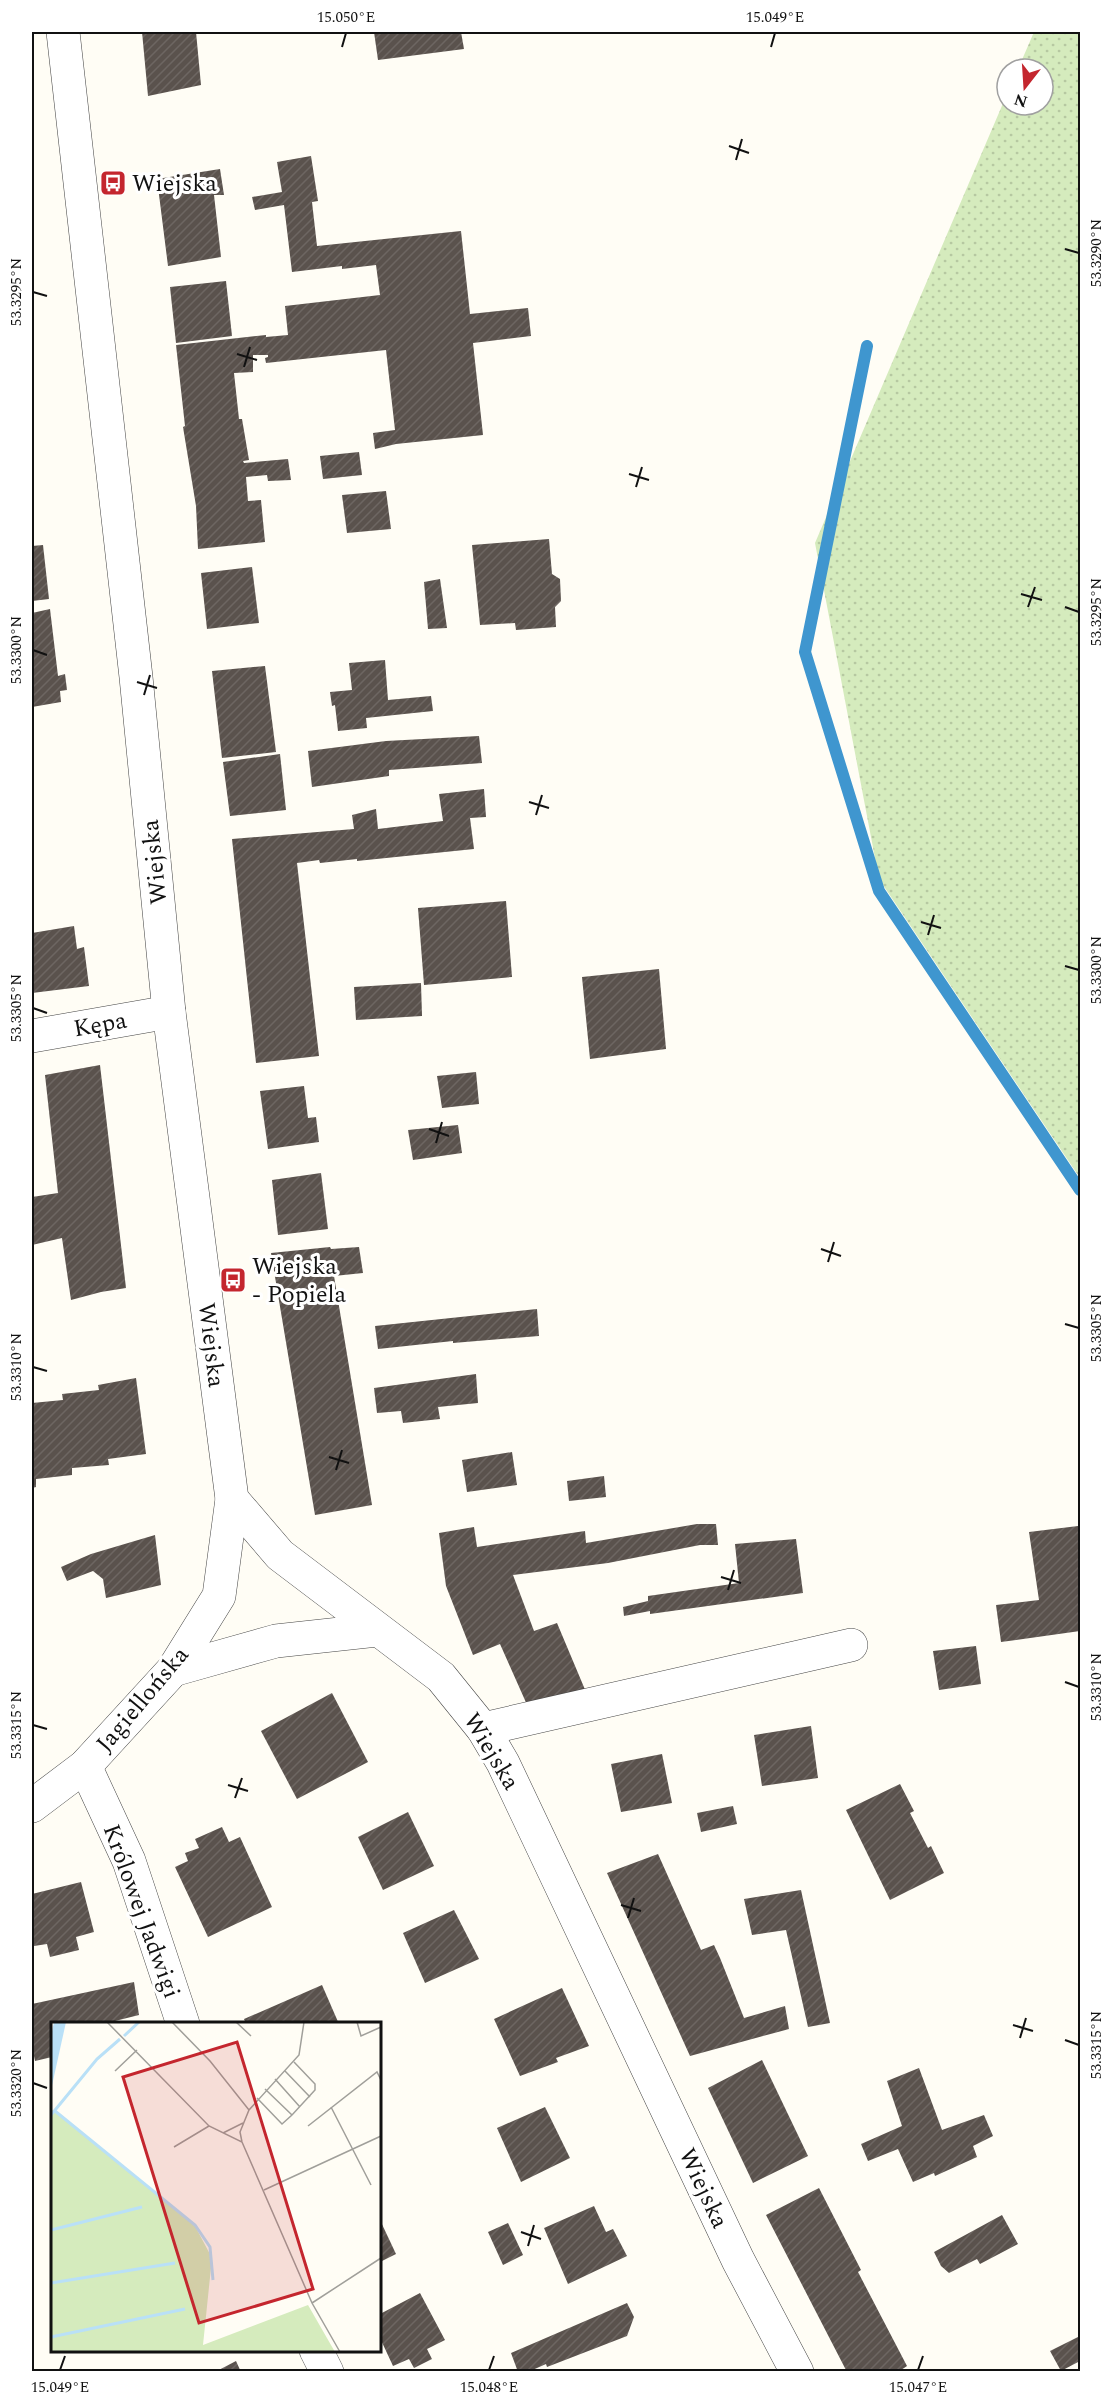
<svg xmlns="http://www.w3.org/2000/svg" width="1112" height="2403" viewBox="0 0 1112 2403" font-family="Spectral,serif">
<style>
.grass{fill:url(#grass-dots)}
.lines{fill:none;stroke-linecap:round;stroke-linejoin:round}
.stream{stroke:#3f96cf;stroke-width:12}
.building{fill:url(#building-hatch)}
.street-casing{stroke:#444;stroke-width:34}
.street{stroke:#fff;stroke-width:33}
.ticks{fill:none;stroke:#111;stroke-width:2}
.labels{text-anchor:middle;stroke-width:6;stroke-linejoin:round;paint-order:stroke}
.poi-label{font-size:24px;fill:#111;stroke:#fff;text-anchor:start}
.street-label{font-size:24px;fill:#111;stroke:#fff}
.inset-river{fill:none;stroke:#b9e0f7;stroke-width:3}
.inset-road{fill:none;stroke:#a09f9a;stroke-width:1.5}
.view{fill:#c4262e;fill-opacity:0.15;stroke:#c4262e;stroke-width:3}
.inset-edge{fill:none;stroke:#111;stroke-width:3}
.neatline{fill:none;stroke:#111;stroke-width:2}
.ticks-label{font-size:15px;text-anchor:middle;fill:#111}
</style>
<defs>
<pattern id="grass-dots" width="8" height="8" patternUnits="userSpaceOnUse" patternTransform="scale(1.5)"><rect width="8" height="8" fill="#d5ebbd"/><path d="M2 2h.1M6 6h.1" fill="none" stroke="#b6c8a1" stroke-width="1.8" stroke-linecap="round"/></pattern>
<pattern id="building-hatch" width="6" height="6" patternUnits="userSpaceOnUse" patternTransform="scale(1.5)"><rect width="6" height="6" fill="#5a524d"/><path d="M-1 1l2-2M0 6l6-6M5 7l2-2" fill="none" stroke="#6d6662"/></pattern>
</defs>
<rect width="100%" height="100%" fill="#fffdf5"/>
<path class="grass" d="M 1034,32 L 1080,32 L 1080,1178 L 879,879 L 815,543 L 1007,94 L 1007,105 L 1043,105 L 1043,69 L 1018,69 Z"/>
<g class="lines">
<path class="stream" d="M 867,346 L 805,652 L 879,891 L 1080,1190"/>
</g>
<g class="building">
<path d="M 142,32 L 196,32 L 201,85 L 148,96 Z"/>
<path d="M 374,32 L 461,32 L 464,49 L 378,60 Z"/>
<path d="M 311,156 L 318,201 L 312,202 L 317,246 L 461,231 L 470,314 L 528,308 L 531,336 L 473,343 L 483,435 L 396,444 L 375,449 L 373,433 L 395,430 L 386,350 L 266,363 L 265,358 L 268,357 L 268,355 L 253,355 L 253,372 L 234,373 L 239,419 L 242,419 L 249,460 L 243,461 L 244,463 L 288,459 L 291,480 L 268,481 L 267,475 L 246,477 L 248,501 L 261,500 L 265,542 L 198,549 L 196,506 L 183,427 L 185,426 L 176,345 L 266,335 L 266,337 L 288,335 L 285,306 L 380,295 L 376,265 L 342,269 L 342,266 L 292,272 L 284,205 L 255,210 L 252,197 L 282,192 L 277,162 Z"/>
<path d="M 220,169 L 224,195 L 214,195 L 221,257 L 168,266 L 157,179 Z"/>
<path d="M 226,281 L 232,336 L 176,343 L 170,287 Z"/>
<path d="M 359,452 L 362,475 L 323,479 L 320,456 Z"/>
<path d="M 386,491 L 391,529 L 347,533 L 342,495 Z"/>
<path d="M 549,539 L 552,574 L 560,579 L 561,601 L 555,607 L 556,627 L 516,630 L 515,623 L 480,625 L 472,545 Z"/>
<path d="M 43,545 L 49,599 L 32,601 L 32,546 Z"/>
<path d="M 252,567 L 259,623 L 207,629 L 201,573 Z"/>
<path d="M 440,579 L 447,628 L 428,629 L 424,582 Z"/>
<path d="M 50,609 L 58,676 L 65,674 L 67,690 L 60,691 L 61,702 L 32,707 L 32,613 Z"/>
<path d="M 385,660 L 388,700 L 431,696 L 433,711 L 366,718 L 367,728 L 338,731 L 335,705 L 332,706 L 330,692 L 352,690 L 349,663 Z"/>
<path d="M 265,666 L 276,752 L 222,758 L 212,671 Z"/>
<path d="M 479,736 L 482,763 L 389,770 L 389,776 L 312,787 L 308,751 L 386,741 Z"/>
<path d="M 280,754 L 286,810 L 230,816 L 223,762 Z"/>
<path d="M 484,789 L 486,817 L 470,818 L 474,849 L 357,861 L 357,859 L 320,863 L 319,860 L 297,863 L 319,1056 L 256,1063 L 232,839 L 354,829 L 352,815 L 376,809 L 378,829 L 443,821 L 439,794 Z"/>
<path d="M 506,901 L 512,977 L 424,985 L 418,908 Z"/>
<path d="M 74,926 L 77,949 L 84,947 L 89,986 L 32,993 L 32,933 Z"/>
<path d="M 659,969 L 666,1049 L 590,1059 L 582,977 Z"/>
<path d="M 421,983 L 422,1016 L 356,1020 L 354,987 Z"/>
<path d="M 100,1065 L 126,1288 L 101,1292 L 71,1300 L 62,1238 L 32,1245 L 32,1197 L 58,1193 L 45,1075 Z"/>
<path d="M 476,1072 L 479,1104 L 442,1108 L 437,1076 Z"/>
<path d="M 304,1086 L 308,1118 L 316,1117 L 319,1142 L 268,1149 L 260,1091 Z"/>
<path d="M 458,1125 L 462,1153 L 413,1160 L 408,1130 Z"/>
<path d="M 321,1173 L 328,1229 L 278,1235 L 272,1180 Z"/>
<path d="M 330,1247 L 331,1249 L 359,1247 L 363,1273 L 334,1276 L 372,1505 L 315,1515 L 271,1253 Z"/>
<path d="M 537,1309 L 539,1336 L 453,1343 L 453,1341 L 378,1349 L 375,1326 Z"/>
<path d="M 476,1374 L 478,1403 L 438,1407 L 440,1419 L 403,1423 L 401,1411 L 377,1413 L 374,1388 Z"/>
<path d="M 136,1378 L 146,1454 L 108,1459 L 109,1465 L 72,1468 L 72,1475 L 36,1479 L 36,1487 L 32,1488 L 32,1403 L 63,1400 L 62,1394 L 99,1390 L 98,1385 Z"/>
<path d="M 512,1452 L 517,1485 L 467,1492 L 462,1460 Z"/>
<path d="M 604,1476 L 606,1497 L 569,1501 L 567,1481 Z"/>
<path d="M 697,1524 L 716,1524 L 718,1545 L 700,1545 L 608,1563 L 513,1575 L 534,1631 L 557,1623 L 586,1692 L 528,1707 L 500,1644 L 473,1655 L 446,1586 L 439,1533 L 474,1527 L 477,1547 L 585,1531 L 586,1543 Z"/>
<path d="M 1078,1526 L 1080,1546 L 1080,1631 L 1001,1642 L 996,1605 L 1039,1600 L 1029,1532 Z"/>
<path d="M 155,1535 L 161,1585 L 106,1598 L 103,1579 L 93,1571 L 67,1581 L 61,1567 L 91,1554 Z"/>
<path d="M 796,1539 L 803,1593 L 650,1614 L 650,1611 L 624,1616 L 623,1607 L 648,1601 L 648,1596 L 739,1583 L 735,1544 Z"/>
<path d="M 976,1646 L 981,1684 L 939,1690 L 933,1651 Z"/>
<path d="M 332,1693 L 368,1762 L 297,1799 L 261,1731 Z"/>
<path d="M 811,1726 L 818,1778 L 762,1786 L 754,1735 Z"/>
<path d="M 662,1754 L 672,1803 L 621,1812 L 611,1764 Z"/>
<path d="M 900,1784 L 914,1811 L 910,1813 L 928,1848 L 931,1846 L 944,1873 L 890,1900 L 846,1810 Z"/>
<path d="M 733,1806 L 737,1824 L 701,1832 L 697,1813 Z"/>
<path d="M 408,1812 L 434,1866 L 383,1890 L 358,1837 Z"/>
<path d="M 222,1827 L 229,1842 L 240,1837 L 272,1907 L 208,1937 L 175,1867 L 188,1861 L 185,1853 L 199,1848 L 195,1839 Z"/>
<path d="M 658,1854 L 701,1950 L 714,1945 L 720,1958 L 744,2018 L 785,2006 L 789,2029 L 690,2056 L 607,1873 Z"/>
<path d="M 81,1882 L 94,1932 L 76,1937 L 79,1950 L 50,1957 L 47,1944 L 34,1946 L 32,1934 L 32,1894 Z"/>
<path d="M 801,1890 L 830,2023 L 808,2027 L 786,1930 L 752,1935 L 744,1899 Z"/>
<path d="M 454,1910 L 479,1959 L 425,1983 L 403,1933 Z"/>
<path d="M 134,1982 L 139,2015 L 103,2024 L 52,2024 L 52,2057 L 35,2061 L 32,2046 L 32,2004 Z"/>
<path d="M 322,1985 L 339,2024 L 246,2024 L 244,2019 Z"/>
<path d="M 562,1988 L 589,2046 L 556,2058 L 558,2062 L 520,2076 L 494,2019 Z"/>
<path d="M 762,2060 L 808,2156 L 753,2183 L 708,2088 Z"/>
<path d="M 919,2068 L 942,2130 L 984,2115 L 993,2136 L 973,2146 L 977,2157 L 935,2176 L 934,2173 L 913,2182 L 898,2149 L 868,2161 L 861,2144 L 902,2126 L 887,2081 Z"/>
<path d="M 545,2107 L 570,2158 L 521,2182 L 497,2128 Z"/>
<path d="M 819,2188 L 861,2270 L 858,2272 L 907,2366 L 898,2372 L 847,2372 L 766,2215 Z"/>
<path d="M 594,2206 L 606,2232 L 613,2229 L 627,2256 L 568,2284 L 544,2228 Z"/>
<path d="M 1002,2215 L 1018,2244 L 980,2264 L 977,2259 L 949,2273 L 941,2266 L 934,2252 Z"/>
<path d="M 380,2220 L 396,2254 L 380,2262 Z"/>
<path d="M 508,2223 L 523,2255 L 503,2265 L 488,2232 Z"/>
<path d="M 420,2293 L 445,2340 L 427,2349 L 432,2359 L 414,2368 L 409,2359 L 393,2366 L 380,2338 L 380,2314 Z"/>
<path d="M 627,2303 L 634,2317 L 627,2336 L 547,2367 L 546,2364 L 528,2372 L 518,2372 L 511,2353 Z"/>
<path d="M 1080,2336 L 1080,2361 L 1061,2371 L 1050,2351 Z"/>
<path d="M 236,2361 L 241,2372 L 215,2372 Z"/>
</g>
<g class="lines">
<defs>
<g id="street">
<path d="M 63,32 L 136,677 L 169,1012 L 232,1499 L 280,1555 L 441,1677 L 483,1729 L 503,1763 L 738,2260 L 797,2372"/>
<path d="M 32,1036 L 169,1012"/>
<path d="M 173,1670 L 276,1641 L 377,1630"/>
<path d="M 483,1729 L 851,1645"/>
<path d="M 85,1766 L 129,1861 L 183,2024"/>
<path d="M 32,1806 L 85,1766 L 173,1670 L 219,1596 L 232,1499"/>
<path d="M 316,2350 L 327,2372"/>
</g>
</defs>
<use href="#street" class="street-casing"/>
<use href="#street" class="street"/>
</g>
<path class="ticks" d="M 342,47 L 346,33M 771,47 L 775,33M 729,146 L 749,153M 736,160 L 742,139M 1065,249 L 1079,253M 33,292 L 47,296M 237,354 L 257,360M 244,367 L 250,347M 629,474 L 649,480M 636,487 L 642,467M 1021,594 L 1042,600M 1028,607 L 1035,587M 1065,607 L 1079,612M 33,650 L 47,655M 137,682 L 157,688M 144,695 L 150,675M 529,802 L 549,808M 536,815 L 542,795M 921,922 L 941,928M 928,935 L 934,915M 1065,966 L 1079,970M 33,1008 L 47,1013M 429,1129 L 449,1136M 436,1143 L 442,1122M 821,1249 L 841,1256M 828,1262 L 834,1242M 1065,1324 L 1079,1328M 33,1367 L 47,1371M 329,1457 L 349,1463M 336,1470 L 342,1450M 721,1577 L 741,1583M 728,1590 L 734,1570M 1065,1682 L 1079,1687M 33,1725 L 47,1729M 228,1785 L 248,1791M 235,1798 L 242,1778M 621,1905 L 641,1911M 628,1918 L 634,1898M 1013,2025 L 1033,2031M 1020,2038 L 1026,2018M 1065,2040 L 1079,2045M 33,2083 L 47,2088M 521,2232 L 541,2239M 528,2246 L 534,2225M 60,2370 L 65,2356M 489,2370 L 494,2356M 918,2370 L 923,2356"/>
<defs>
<symbol id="bus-square" viewBox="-11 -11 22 22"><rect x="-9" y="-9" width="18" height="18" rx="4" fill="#c4262e" stroke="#fff"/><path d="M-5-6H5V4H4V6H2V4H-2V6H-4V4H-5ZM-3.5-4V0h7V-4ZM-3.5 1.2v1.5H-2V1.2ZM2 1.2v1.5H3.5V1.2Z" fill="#fff"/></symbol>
</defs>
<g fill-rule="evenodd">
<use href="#bus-square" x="98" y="168" width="30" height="30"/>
<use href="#bus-square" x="218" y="1265" width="30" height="30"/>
</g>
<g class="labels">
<g class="poi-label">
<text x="132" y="191">Wiejska</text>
<text x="252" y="1274">Wiejska<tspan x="252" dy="28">- Popiela</tspan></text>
</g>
<g class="street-label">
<text transform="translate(154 862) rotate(-96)" y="8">Wiejska</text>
<text transform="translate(100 1024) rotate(-10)" y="8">Kępa</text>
<text transform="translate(212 1345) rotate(83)" y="8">Wiejska</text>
<text transform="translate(142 1699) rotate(-50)" y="8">Jagiellońska</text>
<text transform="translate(492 1751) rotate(59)" y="8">Wiejska</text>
<text transform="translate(142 1911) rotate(70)" y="8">Królowej Jadwigi</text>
<text transform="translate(704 2188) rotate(65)" y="8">Wiejska</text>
</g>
</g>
<g transform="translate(51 2022)">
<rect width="330" height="330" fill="#fffdf5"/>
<path d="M 0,87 L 144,204 L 161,236 L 152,323 L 257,283 L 284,330 L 0,330 Z" fill="#d5ebbd"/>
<path d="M 3,0 L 15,0 L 0,68 L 0,14 Z" fill="#b9e0f7"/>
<path class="inset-river" d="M 73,14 L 88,0M 4,89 L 144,203 L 159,225 L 162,258M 0,93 L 46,37 L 69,17M 0,208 L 91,185M 0,261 L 124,241M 0,315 L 134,287"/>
<path class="inset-road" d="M 56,0 L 158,104 L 191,120 L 261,281 L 289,330M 121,0 L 159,39 L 198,88M 185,0 L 200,14M 306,0 L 310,14 L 330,5M 64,49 L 86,28M 234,49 L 259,75M 224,57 L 249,85M 214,67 L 241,93M 206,76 L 231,102 L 241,93 L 264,68 L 264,62 L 243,40M 280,85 L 320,163M 257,104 L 326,50 L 330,58M 172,111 L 192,101M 191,120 L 189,110 L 198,88 L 248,33 L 253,0M 123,125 L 158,104M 213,168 L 330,114M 261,281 L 330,236"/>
<path class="view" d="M 186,20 L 262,267 L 148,301 L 72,55 Z"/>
<rect width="330" height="330" class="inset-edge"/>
</g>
<rect width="1112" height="2403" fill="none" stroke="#ffffff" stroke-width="66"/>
<g transform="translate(1025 87) rotate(197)"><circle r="28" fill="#ffffff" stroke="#a0a0a0" stroke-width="1.5"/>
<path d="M0-4.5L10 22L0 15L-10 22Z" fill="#c4262e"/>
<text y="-9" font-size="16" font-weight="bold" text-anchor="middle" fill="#111111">N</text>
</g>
<rect x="33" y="33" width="1046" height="2337" class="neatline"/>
<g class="ticks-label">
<text x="346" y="22">15.050°E</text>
<text x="775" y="22">15.049°E</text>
<text transform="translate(1096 253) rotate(-90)" y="5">53.3290°N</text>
<text transform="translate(16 292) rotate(-90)" y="5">53.3295°N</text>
<text transform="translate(1096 612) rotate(-90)" y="5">53.3295°N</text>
<text transform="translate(16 650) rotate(-90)" y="5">53.3300°N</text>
<text transform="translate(1096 970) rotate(-90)" y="5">53.3300°N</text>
<text transform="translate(16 1008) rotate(-90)" y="5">53.3305°N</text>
<text transform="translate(1096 1328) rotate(-90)" y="5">53.3305°N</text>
<text transform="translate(16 1367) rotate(-90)" y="5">53.3310°N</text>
<text transform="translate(1096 1687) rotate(-90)" y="5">53.3310°N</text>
<text transform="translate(16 1725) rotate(-90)" y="5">53.3315°N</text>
<text transform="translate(1096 2045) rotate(-90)" y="5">53.3315°N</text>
<text transform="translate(16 2083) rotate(-90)" y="5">53.3320°N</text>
<text x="60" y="2392">15.049°E</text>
<text x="489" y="2392">15.048°E</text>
<text x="918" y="2392">15.047°E</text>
</g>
</svg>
